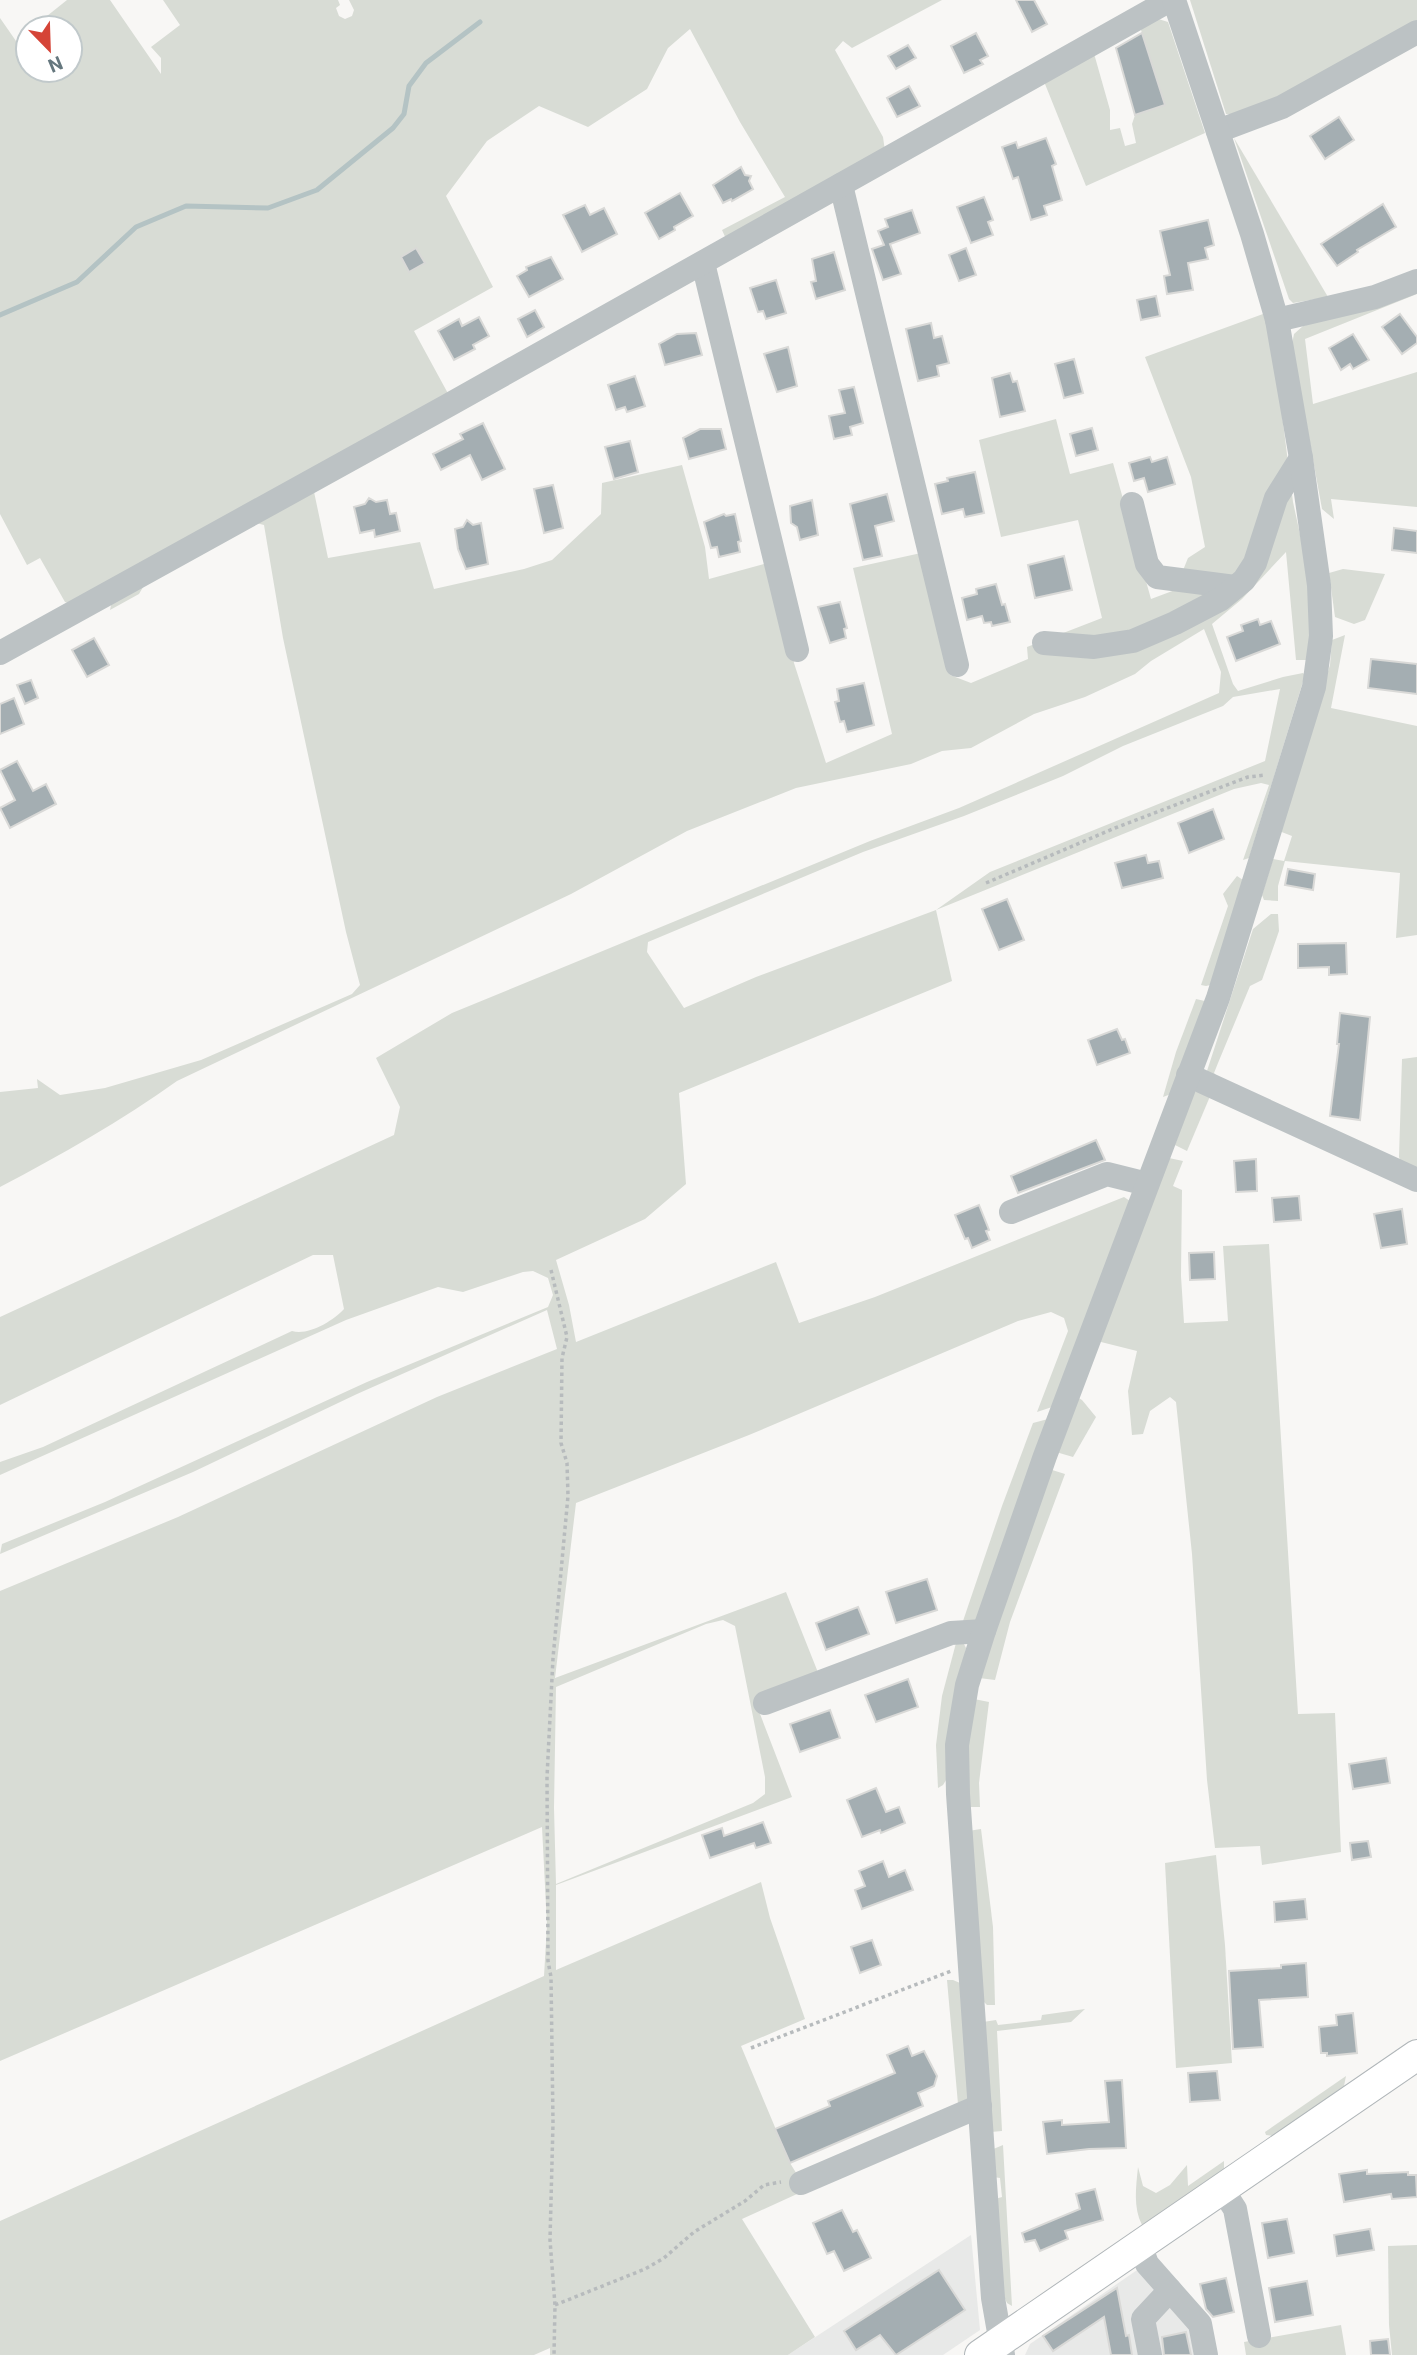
<svg xmlns="http://www.w3.org/2000/svg" width="1417" height="2355" viewBox="0 0 1417 2355" font-family="Roboto,sans-serif">
<style>
.built{fill:#e8e9e8}
.green{fill:#d8dcd5;fill-rule:evenodd}
.lines{fill:none;stroke-linecap:round;stroke-linejoin:round}
.stream{stroke:#b4c3c4;stroke-width:5}
.building{fill:#a4aeb2;stroke:#d9d9d7;stroke-width:2}
.major-casing{stroke:#b0b6b9;stroke-width:32}
.path{stroke:#b7bbbd;stroke-width:3.5;stroke-dasharray:3.5 3.5;stroke-linecap:butt}
.minor{stroke:#bcc2c4;stroke-width:24}
.major{stroke:#fff;stroke-width:30}
</style>
<rect width="100%" height="100%" fill="#f8f7f5"/>
<g class="built">
<path d="M 971,2235 L 980,2330 L 943,2355 L 788,2355 Z"/>
<path d="M 1156,2257 L 1211,2355 L 1025,2355 L 1030,2344 Z"/>
</g>
<g class="green">
<path d="M 67,0 L 110,0 L 161,74 L 161,58 L 151,47 L 180,25 L 163,0 L 338,0 L 340,5 L 336,8 L 339,16 L 345,19 L 352,16 L 354,10 L 349,0 L 942,0 L 852,48 L 843,41 L 835,50 L 883,137 L 885,151 L 727,241 L 722,230 L 785,197 L 740,122 L 690,29 L 668,48 L 647,89 L 588,127 L 539,106 L 487,141 L 446,196 L 493,287 L 414,331 L 451,399 L 75,605 L 65,602 L 40,558 L 27,565 L 0,514 L 0,18 L 16,41 L 28,31 L 28,70 L 70,70 L 70,28 L 32,28 Z"/>
<path d="M 1190,0 L 1417,0 L 1417,24 L 1248,115 L 1226,114 Z"/>
<path d="M 1152,17 L 1168,22 L 1205,133 L 1086,186 L 1043,79 L 1093,50 L 1110,110 L 1110,130 L 1120,128 L 1125,146 L 1136,143 L 1132,124 L 1135,115 L 1165,105 L 1141,30 Z"/>
<path d="M 1234,138 L 1328,297 L 1293,303 L 1289,299 Z"/>
<path d="M 1417,288 L 1417,294 L 1305,339 L 1313,404 L 1417,372 L 1417,507 L 1331,499 L 1334,519 L 1322,509 L 1292,344 L 1294,334 L 1303,326 Z"/>
<path d="M 1263,314 L 1273,343 L 1293,502 L 1311,585 L 1313,624 L 1306,660 L 1296,660 L 1286,552 L 1242,599 L 1212,624 L 1233,684 L 1238,691 L 1283,677 L 1303,673 L 1305,675 L 1249,858 L 1243,860 L 1269,785 L 1261,783 L 1234,789 L 936,910 L 952,981 L 679,1093 L 686,1184 L 645,1219 L 556,1260 L 569,1305 L 576,1342 L 776,1262 L 799,1323 L 875,1297 L 1124,1197 L 1130,1201 L 1052,1407 L 1037,1412 L 1068,1331 L 1064,1318 L 1051,1312 L 1018,1321 L 749,1435 L 576,1503 L 555,1678 L 786,1592 L 819,1675 L 755,1701 L 792,1797 L 556,1885 L 556,1970 L 761,1882 L 770,1918 L 805,2019 L 741,2046 L 790,2163 L 798,2176 L 797,2194 L 742,2219 L 815,2337 L 788,2355 L 550,2355 L 550,2348 L 534,2355 L 0,2355 L 0,2221 L 544,1976 L 547,1925 L 542,1827 L 0,2061 L 0,1591 L 178,1517 L 437,1397 L 557,1349 L 547,1310 L 357,1394 L 193,1472 L 0,1554 L 2,1544 L 105,1502 L 367,1382 L 548,1307 L 553,1295 L 548,1278 L 533,1271 L 523,1272 L 463,1292 L 438,1287 L 346,1320 L 0,1475 L 0,1462 L 43,1447 L 292,1331 C 308,1336 333,1321 344,1309 L 333,1255 L 313,1255 L 0,1405 L 0,1317 L 394,1135 L 400,1107 L 376,1058 L 452,1013 L 870,841 L 959,808 L 1219,693 L 1221,672 L 1204,629 L 1151,661 L 1135,674 L 1085,697 L 1034,714 L 971,748 L 942,751 L 911,764 L 796,788 L 687,831 L 571,894 L 177,1081 C 121,1121 61,1155 0,1187 L 0,1092 L 38,1088 L 37,1079 L 60,1095 L 105,1088 L 201,1060 L 352,994 L 360,985 L 346,932 L 283,638 L 264,525 L 256,523 L 146,582 L 139,594 L 110,610 L 112,601 L 313,487 L 328,558 L 420,542 L 434,589 L 524,569 L 552,560 L 601,514 L 602,483 L 682,465 L 705,547 L 709,579 L 771,562 L 794,663 L 826,763 L 892,734 L 853,568 L 921,553 L 950,675 L 971,683 L 1028,659 L 1027,647 L 1102,618 L 1078,520 L 1001,537 L 979,440 L 1056,419 L 1070,474 L 1113,463 L 1151,599 L 1175,590 L 1188,558 L 1205,547 L 1191,477 L 1145,357 ZM 1280,689 L 1265,761 L 990,872 L 936,910 L 756,977 L 684,1008 L 647,952 L 648,942 L 863,852 L 964,816 L 1063,776 L 1123,746 L 1223,706 L 1233,697 ZM 723,1620 L 735,1626 L 765,1777 L 765,1794 L 753,1803 L 556,1884 L 554,1808 L 556,1687 L 706,1624 Z"/>
<path d="M 1343,569 L 1385,574 L 1365,620 L 1354,624 L 1335,617 L 1329,573 Z"/>
<path d="M 1345,635 L 1331,708 L 1417,726 L 1417,935 L 1396,938 L 1400,873 L 1285,861 L 1278,886 L 1278,901 L 1264,900 L 1262,895 L 1273,859 L 1284,861 L 1292,836 L 1279,831 L 1330,665 L 1332,640 Z"/>
<path d="M 1237,876 L 1246,882 L 1215,984 L 1206,986 L 1201,985 L 1228,906 L 1223,894 Z"/>
<path d="M 1271,914 L 1278,914 L 1279,931 L 1262,980 L 1250,986 L 1218,1063 L 1214,1073 L 1223,1083 L 1207,1071 L 1253,929 Z"/>
<path d="M 1196,999 L 1209,1002 L 1171,1094 L 1163,1097 L 1176,1052 Z"/>
<path d="M 1417,1057 L 1417,1173 L 1402,1166 L 1399,1157 L 1402,1059 Z"/>
<path d="M 1199,1090 L 1211,1094 L 1187,1151 L 1175,1145 L 1193,1093 Z"/>
<path d="M 1169,1158 L 1183,1161 L 1173,1186 L 1182,1190 L 1181,1276 L 1184,1323 L 1228,1321 L 1223,1246 L 1269,1244 L 1298,1714 L 1335,1713 L 1341,1852 L 1262,1865 L 1260,1846 L 1215,1848 L 1207,1780 L 1192,1554 L 1176,1402 L 1170,1397 L 1150,1411 L 1143,1434 L 1132,1435 L 1128,1391 L 1137,1351 L 1097,1341 Z"/>
<path d="M 1075,1396 L 1082,1400 L 1096,1417 L 1073,1457 L 1056,1452 Z"/>
<path d="M 1048,1419 L 976,1623 L 962,1624 L 1002,1506 L 1033,1423 Z"/>
<path d="M 1049,1469 L 1065,1474 L 1010,1622 L 995,1680 L 979,1678 Z"/>
<path d="M 956,1643 L 964,1644 L 966,1648 L 948,1777 L 943,1785 L 938,1788 L 936,1745 L 942,1696 Z"/>
<path d="M 974,1699 L 989,1702 L 979,1783 L 980,1807 L 968,1807 L 967,1743 Z"/>
<path d="M 981,1829 L 993,1927 L 995,2005 L 987,2005 L 982,2000 L 968,1831 Z"/>
<path d="M 1216,1855 L 1225,1945 L 1232,2063 L 1176,2068 L 1165,1863 Z"/>
<path d="M 947,1980 L 953,1980 L 960,1983 L 971,2097 L 958,2104 Z"/>
<path d="M 1085,2009 L 1071,2022 L 997,2031 L 1002,2131 L 991,2132 L 983,2022 L 996,2020 L 998,2025 L 1041,2020 L 1042,2015 Z"/>
<path d="M 1346,2076 L 1344,2086 L 1273,2136 L 1266,2135 L 1265,2132 Z"/>
<path d="M 1003,2145 L 1012,2306 L 1007,2303 L 1001,2290 L 995,2199 L 1002,2197 L 1000,2178 L 993,2177 L 991,2150 Z"/>
<path d="M 1224,2161 L 1224,2169 L 1142,2225 C 1133,2207 1136,2187 1138,2167 L 1143,2186 L 1156,2193 L 1170,2185 L 1187,2165 L 1188,2186 Z"/>
<path d="M 1417,2245 L 1417,2355 L 1392,2355 L 1389,2325 L 1388,2246 Z"/>
<path d="M 1341,2325 L 1346,2355 L 1246,2355 L 1244,2342 Z"/>
</g>
<g class="lines">
<path class="stream" d="M 0,315 L 77,282 L 136,227 L 186,206 L 268,208 L 317,190 L 393,128 L 404,114 L 409,86 L 426,63 L 480,22"/>
</g>
<g class="building">
<path d="M 1016,0 L 1034,0 L 1047,24 L 1032,32 Z"/>
<path d="M 976,33 L 988,56 L 980,60 L 983,64 L 964,73 L 951,46 Z"/>
<path d="M 1142,33 L 1165,105 L 1135,115 L 1116,48 Z"/>
<path d="M 908,45 L 916,58 L 896,69 L 888,56 Z"/>
<path d="M 909,86 L 920,106 L 897,117 L 887,98 Z"/>
<path d="M 1339,117 L 1354,140 L 1325,159 L 1310,136 Z"/>
<path d="M 1046,138 L 1056,164 L 1052,166 L 1062,200 L 1044,206 L 1047,215 L 1031,220 L 1018,177 L 1013,179 L 1002,147 L 1016,142 L 1018,148 Z"/>
<path d="M 741,167 L 745,175 L 751,176 L 749,181 L 753,189 L 732,201 L 731,199 L 723,203 L 713,185 Z"/>
<path d="M 680,193 L 693,216 L 674,227 L 675,230 L 659,239 L 645,213 Z"/>
<path d="M 984,197 L 993,220 L 988,222 L 993,235 L 971,243 L 957,207 Z"/>
<path d="M 1383,204 L 1396,227 L 1357,250 L 1358,252 L 1337,266 L 1321,244 Z"/>
<path d="M 585,205 L 590,215 L 604,208 L 617,234 L 582,252 L 563,215 Z"/>
<path d="M 912,210 L 920,233 L 890,244 L 901,274 L 883,280 L 872,249 L 884,245 L 878,231 L 888,227 L 885,219 Z"/>
<path d="M 1208,220 L 1214,245 L 1205,248 L 1208,259 L 1188,263 L 1193,290 L 1167,294 L 1164,276 L 1170,275 L 1160,231 Z"/>
<path d="M 416,248 L 425,263 L 409,272 L 401,257 Z"/>
<path d="M 966,248 L 976,275 L 959,281 L 949,255 Z"/>
<path d="M 834,252 L 845,290 L 816,299 L 811,282 L 816,281 L 812,259 Z"/>
<path d="M 551,257 L 563,279 L 529,297 L 517,276 L 527,270 L 526,267 Z"/>
<path d="M 776,280 L 786,313 L 766,319 L 763,311 L 758,312 L 750,288 Z"/>
<path d="M 1156,296 L 1160,316 L 1141,320 L 1137,300 Z"/>
<path d="M 535,310 L 544,327 L 527,337 L 518,319 Z"/>
<path d="M 1400,314 L 1417,337 L 1417,343 L 1402,354 L 1382,327 Z"/>
<path d="M 479,317 L 489,336 L 473,345 L 475,349 L 454,360 L 438,331 L 459,319 L 462,326 Z"/>
<path d="M 931,323 L 934,338 L 942,336 L 949,363 L 937,366 L 939,376 L 918,381 L 906,329 Z"/>
<path d="M 696,333 L 702,355 L 665,365 L 659,344 L 677,334 Z"/>
<path d="M 1353,334 L 1369,360 L 1353,369 L 1350,364 L 1341,370 L 1329,348 Z"/>
<path d="M 788,347 L 797,386 L 777,392 L 764,354 Z"/>
<path d="M 1074,359 L 1083,393 L 1064,398 L 1055,364 Z"/>
<path d="M 1010,373 L 1013,382 L 1017,381 L 1025,411 L 1000,417 L 992,378 Z"/>
<path d="M 635,376 L 645,406 L 627,412 L 625,407 L 616,410 L 608,385 Z"/>
<path d="M 854,387 L 863,423 L 850,427 L 852,435 L 834,439 L 829,416 L 845,413 L 839,390 Z"/>
<path d="M 483,423 L 505,469 L 482,480 L 470,455 L 441,470 L 433,454 L 463,439 L 460,434 Z"/>
<path d="M 1092,428 L 1098,450 L 1076,456 L 1070,434 Z"/>
<path d="M 700,429 L 721,429 L 726,449 L 689,459 L 683,438 Z"/>
<path d="M 630,441 L 638,472 L 614,479 L 605,447 Z"/>
<path d="M 1150,457 L 1152,462 L 1167,457 L 1175,484 L 1148,492 L 1144,478 L 1134,481 L 1129,463 Z"/>
<path d="M 975,472 L 984,513 L 965,517 L 963,509 L 942,514 L 935,484 L 948,481 L 947,478 Z"/>
<path d="M 553,485 L 563,528 L 544,533 L 534,489 Z"/>
<path d="M 887,494 L 894,521 L 875,526 L 882,556 L 863,560 L 850,504 Z"/>
<path d="M 369,498 L 376,502 L 387,500 L 390,514 L 396,513 L 400,531 L 375,537 L 374,530 L 360,533 L 354,507 L 365,504 Z"/>
<path d="M 812,500 L 818,535 L 800,540 L 797,527 L 791,523 L 790,506 Z"/>
<path d="M 724,514 L 726,516 L 735,514 L 741,541 L 738,542 L 740,552 L 719,557 L 717,547 L 711,548 L 704,522 Z"/>
<path d="M 467,520 L 473,525 L 481,523 L 488,564 L 466,569 L 458,549 L 455,529 L 463,527 Z"/>
<path d="M 1394,528 L 1417,531 L 1417,553 L 1392,550 Z"/>
<path d="M 1064,556 L 1072,590 L 1035,598 L 1028,565 Z"/>
<path d="M 996,584 L 1002,605 L 1005,604 L 1010,622 L 992,626 L 991,622 L 984,623 L 982,616 L 967,620 L 962,598 L 977,594 L 976,589 Z"/>
<path d="M 840,602 L 847,628 L 844,629 L 846,638 L 830,643 L 818,607 Z"/>
<path d="M 1258,619 L 1260,625 L 1271,621 L 1280,644 L 1236,661 L 1227,637 L 1243,631 L 1241,625 Z"/>
<path d="M 94,638 L 109,665 L 87,677 L 72,650 Z"/>
<path d="M 1371,659 L 1417,664 L 1417,694 L 1368,688 Z"/>
<path d="M 31,680 L 38,698 L 25,704 L 17,685 Z"/>
<path d="M 864,683 L 874,725 L 847,732 L 844,721 L 840,722 L 835,702 L 839,701 L 837,689 Z"/>
<path d="M 14,698 L 24,724 L 0,734 L 0,704 Z"/>
<path d="M 17,761 L 33,791 L 46,784 L 56,804 L 10,828 L 0,808 L 15,800 L 0,770 Z"/>
<path d="M 1213,809 L 1224,839 L 1189,853 L 1178,823 Z"/>
<path d="M 1146,855 L 1148,863 L 1159,861 L 1163,878 L 1122,888 L 1115,863 Z"/>
<path d="M 1288,869 L 1315,874 L 1313,890 L 1285,885 Z"/>
<path d="M 1007,899 L 1024,940 L 999,950 L 982,909 Z"/>
<path d="M 1346,943 L 1347,974 L 1329,975 L 1329,967 L 1298,968 L 1298,944 Z"/>
<path d="M 1340,1013 L 1370,1017 L 1360,1120 L 1330,1116 L 1339,1044 L 1337,1044 Z"/>
<path d="M 1117,1029 L 1122,1040 L 1125,1039 L 1130,1053 L 1097,1065 L 1088,1040 Z"/>
<path d="M 1096,1140 L 1105,1160 L 1018,1193 L 1011,1176 Z"/>
<path d="M 1256,1159 L 1257,1191 L 1236,1192 L 1234,1161 Z"/>
<path d="M 1299,1196 L 1301,1220 L 1274,1222 L 1272,1198 Z"/>
<path d="M 979,1205 L 989,1230 L 986,1231 L 990,1240 L 972,1248 L 968,1238 L 965,1239 L 955,1215 Z"/>
<path d="M 1402,1209 L 1407,1244 L 1381,1248 L 1374,1214 Z"/>
<path d="M 1214,1252 L 1215,1279 L 1190,1280 L 1189,1253 Z"/>
<path d="M 927,1579 L 937,1610 L 896,1623 L 886,1592 Z"/>
<path d="M 858,1607 L 869,1634 L 826,1650 L 816,1623 Z"/>
<path d="M 908,1679 L 918,1707 L 876,1722 L 865,1695 Z"/>
<path d="M 830,1710 L 840,1738 L 800,1752 L 790,1724 Z"/>
<path d="M 1386,1758 L 1390,1783 L 1353,1789 L 1349,1764 Z"/>
<path d="M 876,1788 L 886,1812 L 899,1807 L 905,1823 L 881,1833 L 880,1830 L 862,1837 L 847,1800 Z"/>
<path d="M 763,1822 L 771,1843 L 756,1848 L 754,1843 L 710,1858 L 702,1835 L 722,1828 L 724,1836 Z"/>
<path d="M 1368,1841 L 1371,1857 L 1352,1860 L 1350,1843 Z"/>
<path d="M 883,1861 L 889,1877 L 905,1870 L 913,1890 L 862,1909 L 855,1890 L 865,1886 L 859,1871 Z"/>
<path d="M 1305,1899 L 1307,1919 L 1275,1922 L 1274,1902 Z"/>
<path d="M 872,1940 L 881,1965 L 860,1973 L 851,1947 Z"/>
<path d="M 1306,1963 L 1308,1997 L 1259,2000 L 1263,2047 L 1233,2049 L 1229,1971 L 1281,1968 L 1281,1965 Z"/>
<path d="M 1353,2013 L 1357,2053 L 1327,2056 L 1327,2053 L 1321,2053 L 1319,2027 L 1337,2025 L 1336,2015 Z"/>
<path d="M 908,2046 L 912,2056 L 924,2051 L 937,2076 L 934,2086 L 918,2093 L 923,2106 L 790,2163 L 775,2129 L 830,2106 L 828,2101 L 895,2073 L 887,2055 Z"/>
<path d="M 1217,2071 L 1220,2100 L 1190,2102 L 1188,2073 Z"/>
<path d="M 1122,2080 L 1126,2148 L 1089,2149 L 1047,2154 L 1043,2122 L 1062,2120 L 1062,2125 L 1109,2122 L 1105,2081 Z"/>
<path d="M 1367,2170 L 1367,2174 L 1408,2172 L 1408,2175 L 1416,2175 L 1417,2197 L 1392,2199 L 1391,2194 L 1344,2202 L 1339,2174 Z"/>
<path d="M 1095,2189 L 1103,2220 L 1065,2231 L 1068,2239 L 1040,2251 L 1035,2240 L 1025,2242 L 1022,2233 L 1080,2209 L 1076,2194 Z"/>
<path d="M 842,2210 L 853,2232 L 857,2230 L 871,2258 L 844,2271 L 834,2251 L 827,2254 L 813,2223 Z"/>
<path d="M 1287,2219 L 1294,2253 L 1268,2258 L 1262,2223 Z"/>
<path d="M 1370,2229 L 1374,2250 L 1337,2256 L 1334,2235 Z"/>
<path d="M 939,2270 L 965,2310 L 896,2355 L 880,2335 L 856,2350 L 844,2331 Z"/>
<path d="M 1226,2278 L 1234,2312 L 1213,2317 L 1206,2309 L 1200,2284 Z"/>
<path d="M 1307,2281 L 1313,2315 L 1275,2322 L 1269,2288 Z"/>
<path d="M 1117,2288 L 1126,2336 L 1129,2335 L 1132,2355 L 1111,2355 L 1104,2317 L 1053,2351 L 1043,2336 Z"/>
<path d="M 1186,2332 L 1191,2355 L 1164,2355 L 1162,2337 Z"/>
<path d="M 1388,2339 L 1390,2355 L 1371,2355 L 1370,2341 Z"/>
</g>
<g class="lines">
<defs>
<path id="major" d="M 980,2355 L 1417,2055"/>
</defs>
<use href="#major" class="major-casing"/>
<g class="path">
<path d="M 986,883 L 1115,828 L 1248,777 L 1266,775"/>
<path d="M 551,1270 L 567,1337 L 562,1358 L 561,1443 L 567,1463 L 568,1496 L 553,1658 L 547,1777 L 548,1961 L 551,1977 L 553,2123 L 550,2240 L 555,2305 L 554,2355"/>
<path d="M 751,2048 L 951,1971"/>
<path d="M 555,2305 L 645,2269 L 664,2258 L 694,2232 L 745,2201 L 764,2185 L 781,2182"/>
</g>
<g class="minor">
<path d="M 1218,131 L 1282,107 L 1417,32"/>
<path d="M 841,185 L 957,665"/>
<path d="M 703,263 L 797,650"/>
<path d="M 1277,320 L 1375,297 L 1417,281"/>
<path d="M 1132,504 L 1147,564 L 1157,577 L 1235,587"/>
<path d="M 1044,643 L 1094,647 L 1133,641 L 1175,623 L 1221,599 L 1244,580 L 1255,563 L 1276,498 L 1301,458"/>
<path d="M 0,653 L 447,406 L 1170,0"/>
<path d="M 1188,1075 L 1417,1180"/>
<path d="M 1011,1212 L 1107,1174 L 1147,1184"/>
<path d="M 765,1703 L 951,1633 L 984,1631"/>
<path d="M 801,2183 L 980,2106"/>
<path d="M 1222,2189 L 1235,2209 L 1259,2336"/>
<path d="M 1140,2245 L 1147,2264 L 1200,2324 L 1206,2355"/>
<path d="M 1003,2355 L 993,2298 L 958,1794 L 957,1745 L 967,1685 L 984,1631 L 1045,1456 L 1218,998 L 1314,687 L 1321,636 L 1319,585 L 1301,458 L 1277,320 L 1252,234 L 1174,0"/>
<path d="M 1150,2355 L 1143,2319 L 1170,2290"/>
</g>
<use href="#major" class="major"/>
</g>
<g transform="translate(49 49) rotate(157)"><circle r="33" fill="#ffffff" stroke="#c1c9cb" stroke-width="2"/>
<path d="M0-5L12 26L0 18L-12 26Z" fill="#d54437"/>
<text y="-10" font-size="19" font-weight="bold" text-anchor="middle" fill="#65777e">N</text>
</g>
</svg>
